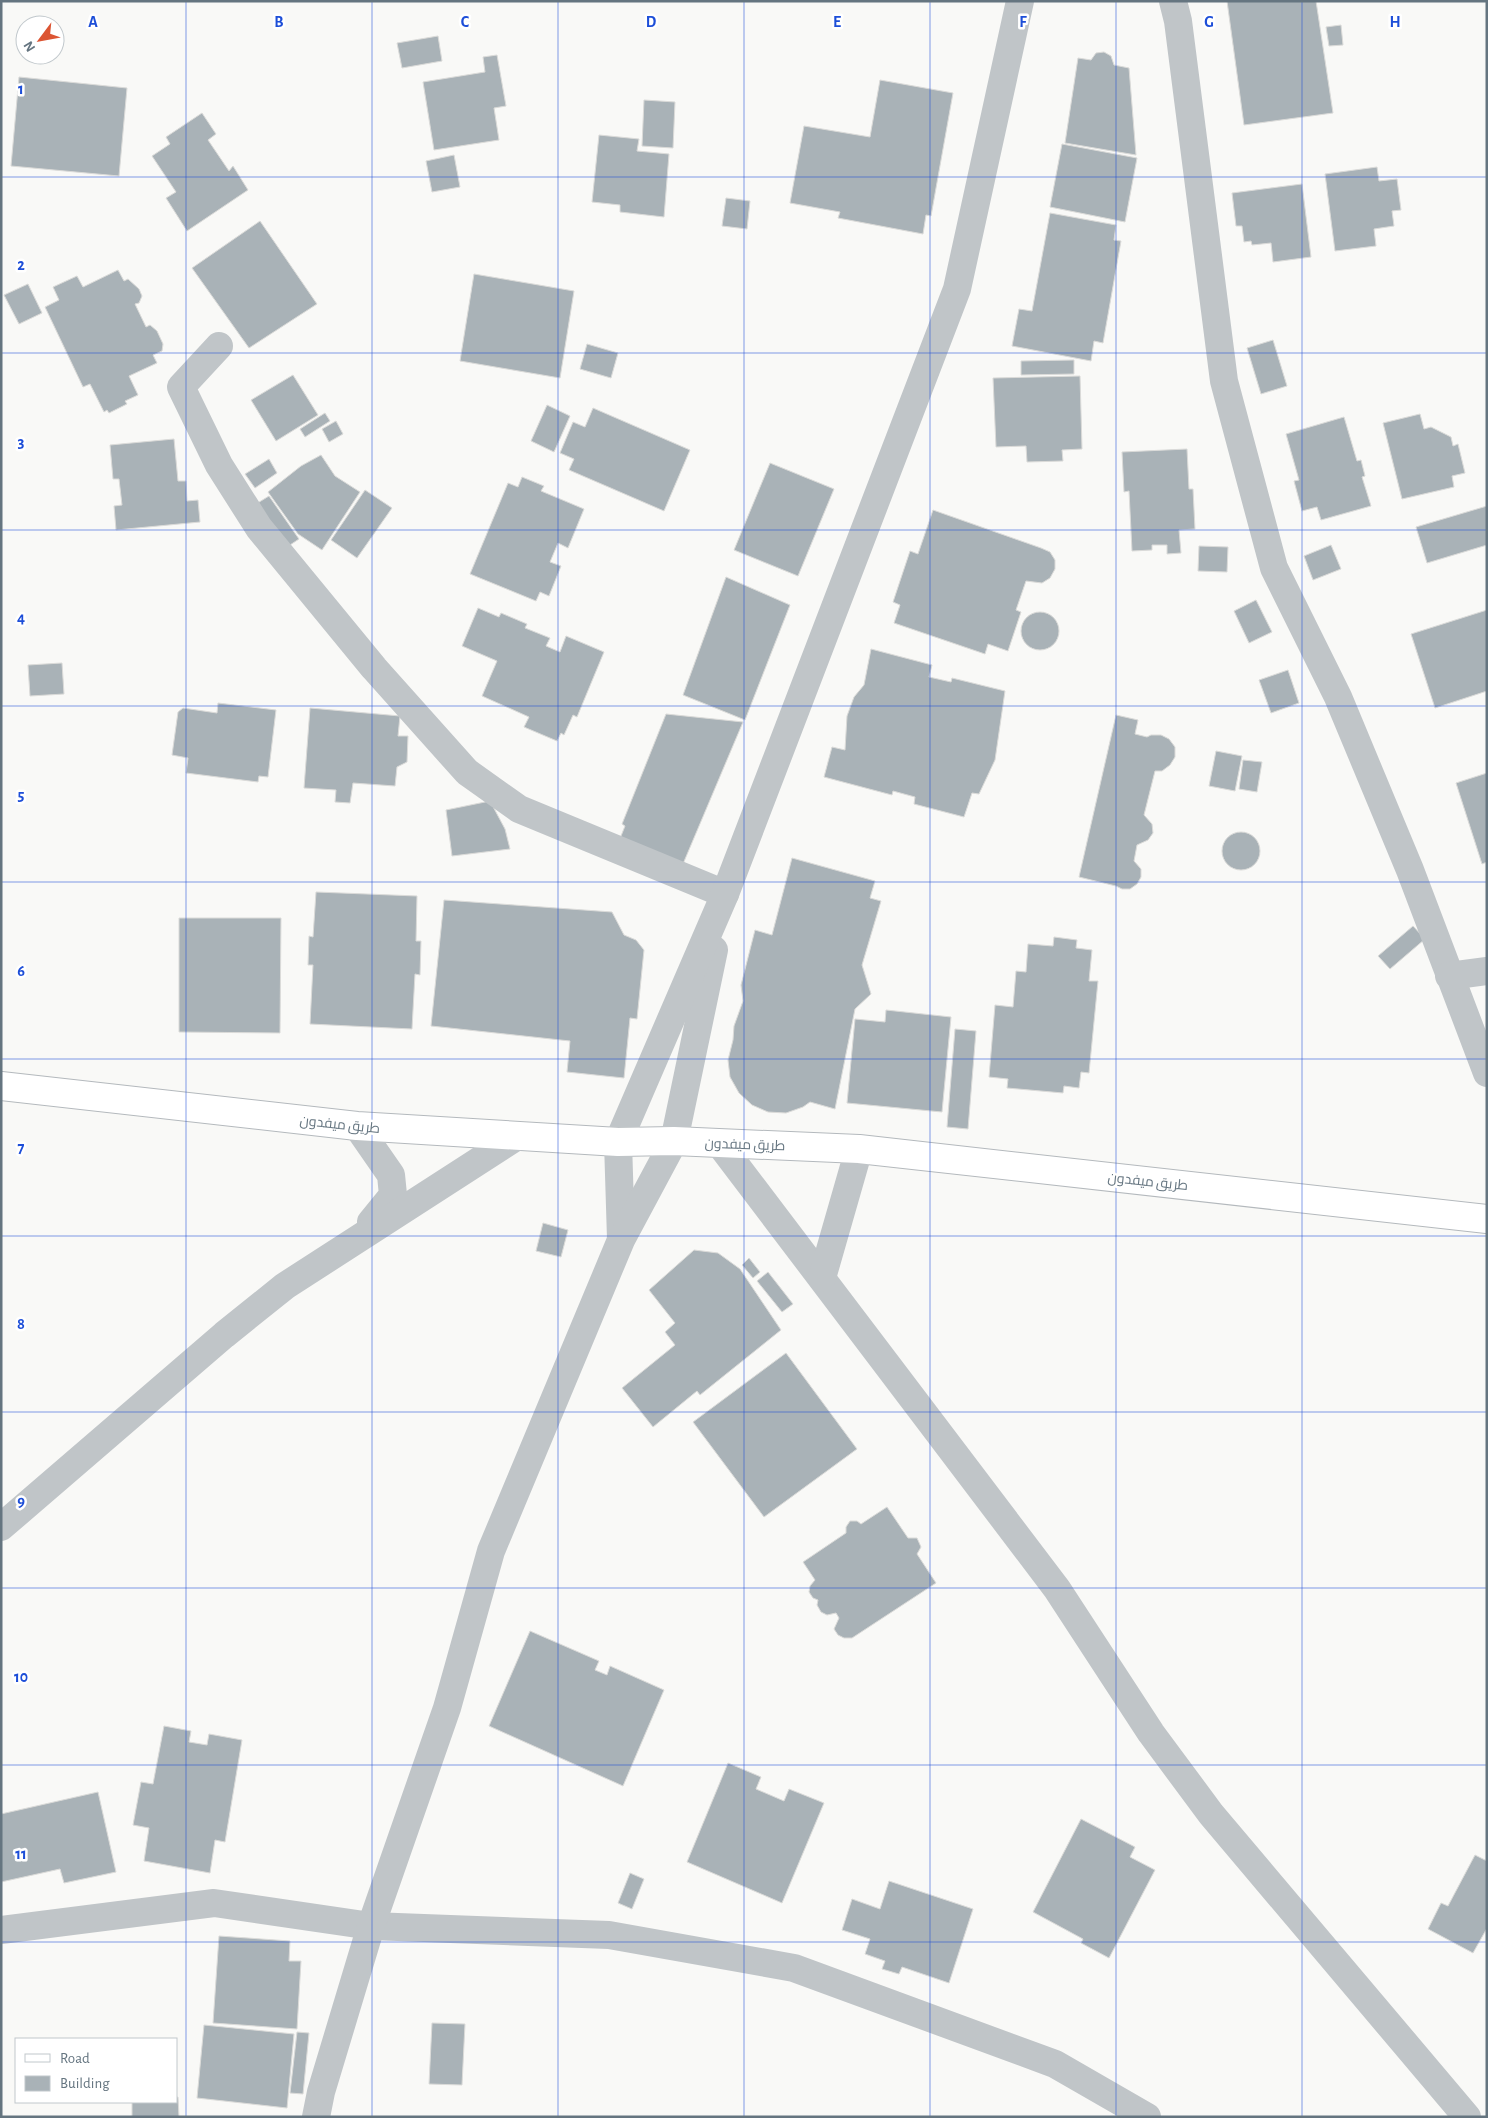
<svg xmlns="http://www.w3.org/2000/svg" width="1488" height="2118" viewBox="0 0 1488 2118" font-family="'Alegreya Sans',Cairo,sans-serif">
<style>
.building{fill:#a9b2b7;stroke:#dbdbd9}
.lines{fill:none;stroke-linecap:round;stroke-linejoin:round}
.primary-casing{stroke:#b4b9bd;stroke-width:30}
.minor{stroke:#c0c5c8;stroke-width:28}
.tertiary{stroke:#c0c5c8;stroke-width:28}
.primary{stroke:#fff;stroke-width:28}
.grid{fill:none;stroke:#1d4ed8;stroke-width:1;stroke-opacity:0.55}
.labels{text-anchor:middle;stroke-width:5;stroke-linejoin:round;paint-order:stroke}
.street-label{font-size:14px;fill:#657580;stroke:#fff}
.grid-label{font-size:16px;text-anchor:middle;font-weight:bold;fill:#1d4ed8;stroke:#fff;stroke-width:5;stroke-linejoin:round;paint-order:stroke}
</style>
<rect width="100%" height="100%" fill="#f9f9f7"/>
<g class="building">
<path d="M 1227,1 L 1316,1 L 1333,113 L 1244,125 Z"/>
<path d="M 1341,25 L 1343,45 L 1329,46 L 1326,27 Z"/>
<path d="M 438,36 L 442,61 L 402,68 L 397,43 Z"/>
<path d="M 1104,52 L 1111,56 L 1114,65 L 1129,68 L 1136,155 L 1065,143 L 1078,58 L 1091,60 L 1096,53 Z"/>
<path d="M 497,55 L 506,106 L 494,108 L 499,140 L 434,150 L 423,82 L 485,72 L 483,57 Z"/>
<path d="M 19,77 L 127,88 L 119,176 L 11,166 Z"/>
<path d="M 880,80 L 953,93 L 931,216 L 926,215 L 923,234 L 838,218 L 840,212 L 790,203 L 804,126 L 870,137 Z"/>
<path d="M 644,100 L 675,102 L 673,148 L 642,146 Z"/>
<path d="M 202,113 L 216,134 L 208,140 L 229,171 L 233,166 L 248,190 L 187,231 L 166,198 L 176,192 L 152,156 L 170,144 L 166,137 Z"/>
<path d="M 599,135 L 639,139 L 637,151 L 669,154 L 664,217 L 620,212 L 620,205 L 592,202 Z"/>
<path d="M 1062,144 L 1137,158 L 1125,222 L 1050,207 Z"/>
<path d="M 454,155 L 460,187 L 432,192 L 426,161 Z"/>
<path d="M 1377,167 L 1379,181 L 1397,179 L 1401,210 L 1392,211 L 1394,226 L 1374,229 L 1376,246 L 1335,251 L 1325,174 Z"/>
<path d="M 1302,184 L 1311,257 L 1273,262 L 1271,243 L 1252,245 L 1251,241 L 1244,242 L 1242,226 L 1236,226 L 1232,193 Z"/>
<path d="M 726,198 L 750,201 L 747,229 L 722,226 Z"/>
<path d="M 1050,213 L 1116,225 L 1114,240 L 1121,241 L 1103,343 L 1094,341 L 1091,361 L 1012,346 L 1019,309 L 1032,311 Z"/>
<path d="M 260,221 L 317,304 L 249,348 L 192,268 Z"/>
<path d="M 118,270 L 124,281 L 128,279 L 139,289 L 142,296 L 139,303 L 135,304 L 146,327 L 150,325 L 157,331 L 163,344 L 162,351 L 153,355 L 157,363 L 129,376 L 138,395 L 125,401 L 127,404 L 109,413 L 107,410 L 104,412 L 90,384 L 83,387 L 45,307 L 59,300 L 53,287 L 77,276 L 83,287 Z"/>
<path d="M 474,274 L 574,291 L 560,378 L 460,361 Z"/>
<path d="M 28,284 L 42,313 L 19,324 L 4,295 Z"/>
<path d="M 1273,340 L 1287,386 L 1261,394 L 1247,348 Z"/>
<path d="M 587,344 L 618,353 L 611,378 L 580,369 Z"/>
<path d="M 1074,360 L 1074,374 L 1021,375 L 1021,361 Z"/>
<path d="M 293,375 L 318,415 L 276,441 L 251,400 Z"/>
<path d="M 1080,376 L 1082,449 L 1062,450 L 1063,461 L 1027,462 L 1026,446 L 996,447 L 993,378 Z"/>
<path d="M 547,405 L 570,416 L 554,452 L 531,441 Z"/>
<path d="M 593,408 L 690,450 L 664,511 L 569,470 L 574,459 L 560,453 L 573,422 L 585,427 Z"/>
<path d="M 325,413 L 330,421 L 305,437 L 300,429 Z"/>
<path d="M 1420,414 L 1424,429 L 1431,427 L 1451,437 L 1453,446 L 1458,444 L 1465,473 L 1452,476 L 1454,487 L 1402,499 L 1383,423 Z"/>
<path d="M 1344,417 L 1357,461 L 1361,460 L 1365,476 L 1362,477 L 1371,506 L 1321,520 L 1317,507 L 1302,511 L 1294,481 L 1299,480 L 1286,434 Z"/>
<path d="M 336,421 L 343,434 L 329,442 L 322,429 Z"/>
<path d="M 174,439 L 178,481 L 186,481 L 187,501 L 198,500 L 200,522 L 116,530 L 114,506 L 122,505 L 119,479 L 113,479 L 110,445 Z"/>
<path d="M 1187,449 L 1189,489 L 1193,489 L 1195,529 L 1179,530 L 1181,553 L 1167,554 L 1167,545 L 1152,545 L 1152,550 L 1132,551 L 1129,491 L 1124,492 L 1122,452 Z"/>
<path d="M 321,455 L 335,476 L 360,492 L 322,550 L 298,534 L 268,492 L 301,466 Z"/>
<path d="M 269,459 L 277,473 L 255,488 L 245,474 Z"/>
<path d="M 770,463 L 834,489 L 798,576 L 734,550 Z"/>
<path d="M 522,477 L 544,486 L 541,491 L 584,509 L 568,548 L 558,543 L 550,562 L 561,566 L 549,596 L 540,592 L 536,601 L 470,574 L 508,483 L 518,487 Z"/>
<path d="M 365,490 L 392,508 L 357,558 L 331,540 Z"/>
<path d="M 269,496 L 299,539 L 287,547 L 256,504 Z"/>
<path d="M 1487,506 L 1487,545 L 1427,563 L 1416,527 Z"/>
<path d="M 933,510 L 1041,548 L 1050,552 L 1055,560 L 1055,569 L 1050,578 L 1042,583 L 1026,581 L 1016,610 L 1021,612 L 1008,651 L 988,644 L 985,654 L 894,623 L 900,605 L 893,602 L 910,551 L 918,554 Z"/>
<path d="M 1331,545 L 1341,569 L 1313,580 L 1304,556 Z"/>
<path d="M 1199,546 L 1228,547 L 1227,572 L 1198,571 Z"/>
<path d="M 726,577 L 790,605 L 745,720 L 683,695 Z"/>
<path d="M 1256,600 L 1272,632 L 1249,643 L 1234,611 Z"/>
<path d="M 478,608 L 499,617 L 501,613 L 527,624 L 525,628 L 550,638 L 546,646 L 560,652 L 566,636 L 604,652 L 577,717 L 573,715 L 564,735 L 561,733 L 557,741 L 524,727 L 529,717 L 482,696 L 497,661 L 462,646 Z"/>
<path d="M 1487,610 L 1487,691 L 1435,708 L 1411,634 Z"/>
<circle cx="1040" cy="631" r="19"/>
<path d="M 871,649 L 932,665 L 929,677 L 951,682 L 952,678 L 1005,691 L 995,760 L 979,794 L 972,793 L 964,817 L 914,804 L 915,797 L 893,791 L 892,795 L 824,777 L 832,747 L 845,750 L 847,716 L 854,697 L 864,685 Z"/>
<path d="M 62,663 L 64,694 L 30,696 L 28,665 Z"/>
<path d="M 1288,670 L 1299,703 L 1271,713 L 1259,680 Z"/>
<path d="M 218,703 L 276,710 L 268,777 L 259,776 L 258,782 L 186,773 L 188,758 L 172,755 L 178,712 L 183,708 L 217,713 Z"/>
<path d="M 310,708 L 400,716 L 398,736 L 408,736 L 407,762 L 397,767 L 395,786 L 353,783 L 350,803 L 335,802 L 336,790 L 304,788 Z"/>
<path d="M 666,714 L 743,722 L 680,871 L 617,846 L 625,826 L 622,824 Z"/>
<path d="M 1116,715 L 1138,720 L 1135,734 L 1147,737 L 1151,735 L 1161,735 L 1169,739 L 1175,747 L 1175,757 L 1170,765 L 1162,771 L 1155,771 L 1144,815 L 1152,824 L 1153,833 L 1148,840 L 1137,845 L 1134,861 L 1141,869 L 1141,877 L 1137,884 L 1130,889 L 1122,889 L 1116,886 L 1079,877 Z"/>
<path d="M 1216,751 L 1242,756 L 1235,791 L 1209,786 Z"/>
<path d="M 1243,760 L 1262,762 L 1257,792 L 1239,789 Z"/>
<path d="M 1487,773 L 1487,862 L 1482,864 L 1456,783 Z"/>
<path d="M 490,801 L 505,829 L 510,849 L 452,856 L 446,810 Z"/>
<circle cx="1241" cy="851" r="19"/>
<path d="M 792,858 L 875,881 L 870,898 L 881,901 L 862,965 L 871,994 L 855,1009 L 835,1109 L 810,1102 L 803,1107 L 786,1113 L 768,1112 L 752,1105 L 739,1093 L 730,1077 L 728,1060 L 733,1040 L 734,1026 L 743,1001 L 741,985 L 755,930 L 772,935 Z"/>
<path d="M 316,892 L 417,896 L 416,941 L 421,941 L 420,975 L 415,974 L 412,1029 L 310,1024 L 313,965 L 308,965 L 309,936 L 313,937 Z"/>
<path d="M 444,900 L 612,912 L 624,935 L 636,940 L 644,950 L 637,1019 L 630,1018 L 624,1078 L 567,1072 L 570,1041 L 431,1026 Z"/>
<path d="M 179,918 L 281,918 L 280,1033 L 179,1032 Z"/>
<path d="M 1413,926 L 1425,939 L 1390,969 L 1378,956 Z"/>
<path d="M 1054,937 L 1077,940 L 1076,948 L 1092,950 L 1089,981 L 1098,981 L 1089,1073 L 1081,1072 L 1079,1088 L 1064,1086 L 1063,1093 L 1007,1088 L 1008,1079 L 989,1077 L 995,1005 L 1013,1007 L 1016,971 L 1026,972 L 1028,944 L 1053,946 Z"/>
<path d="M 886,1010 L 951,1017 L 942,1112 L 847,1103 L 855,1019 L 885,1022 Z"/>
<path d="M 955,1029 L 976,1031 L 968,1129 L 947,1127 Z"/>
<path d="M 543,1223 L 568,1230 L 561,1257 L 536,1251 Z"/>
<path d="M 694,1250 L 718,1253 L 740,1269 L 781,1330 L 700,1395 L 697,1391 L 653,1427 L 622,1388 L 675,1345 L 665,1332 L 675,1323 L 649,1290 Z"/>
<path d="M 749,1258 L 760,1272 L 753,1278 L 742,1265 Z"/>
<path d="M 768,1272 L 793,1304 L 782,1312 L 757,1281 Z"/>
<path d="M 786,1353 L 857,1449 L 764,1517 L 693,1422 Z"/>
<path d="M 887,1507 L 908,1538 L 917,1538 L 921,1547 L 917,1554 L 936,1583 L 852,1638 L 844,1638 L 838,1635 L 834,1629 L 839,1618 L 836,1613 L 827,1615 L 821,1612 L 817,1605 L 818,1600 L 813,1598 L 809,1592 L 810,1586 L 815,1580 L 803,1562 L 846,1533 L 846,1527 L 850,1521 L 857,1521 L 861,1524 Z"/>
<path d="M 530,1631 L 599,1661 L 595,1670 L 607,1675 L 610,1666 L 664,1690 L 623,1786 L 489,1726 Z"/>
<path d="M 164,1726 L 191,1731 L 189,1742 L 207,1745 L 209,1734 L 242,1740 L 225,1842 L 215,1840 L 210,1873 L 144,1861 L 149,1828 L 133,1825 L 141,1782 L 153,1784 Z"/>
<path d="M 728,1763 L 761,1777 L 756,1789 L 784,1801 L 789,1789 L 824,1803 L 782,1903 L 687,1862 Z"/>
<path d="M 98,1792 L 116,1872 L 64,1883 L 60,1869 L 1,1882 L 1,1814 Z"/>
<path d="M 1081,1819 L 1135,1847 L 1130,1857 L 1155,1870 L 1109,1958 L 1081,1943 L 1083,1939 L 1033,1912 Z"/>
<path d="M 1475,1855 L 1487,1861 L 1487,1928 L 1473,1953 L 1428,1929 L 1441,1903 L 1448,1906 Z"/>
<path d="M 630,1873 L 644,1879 L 632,1909 L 618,1903 Z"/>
<path d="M 889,1881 L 973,1909 L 949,1983 L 902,1967 L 899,1974 L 882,1969 L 885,1961 L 865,1954 L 870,1939 L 842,1930 L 852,1899 L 880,1909 Z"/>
<path d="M 219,1936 L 290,1941 L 289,1961 L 301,1961 L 297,2029 L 213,2023 Z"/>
<path d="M 432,2023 L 465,2024 L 462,2085 L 429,2084 Z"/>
<path d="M 204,2025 L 294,2034 L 287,2108 L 197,2098 Z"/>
<path d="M 297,2032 L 309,2033 L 303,2094 L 290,2093 Z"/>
<path d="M 176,2097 L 178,2097 L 179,2117 L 132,2117 L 132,2102 L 176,2102 Z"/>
</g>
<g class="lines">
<defs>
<path id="primary" d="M 1,1086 L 357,1126 L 618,1142 L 674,1141 L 859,1149 L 1487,1219"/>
</defs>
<use href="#primary" class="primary-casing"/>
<g class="minor">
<path d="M 1173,1 L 1178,21 L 1224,381 L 1274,568 L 1338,697 L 1410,870 L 1487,1073"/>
<path d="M 219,346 L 181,387 L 219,465 L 259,528 L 374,668 L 467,772 L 519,809 L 725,894"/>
<path d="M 1449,976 L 1487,971"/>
<path d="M 357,1126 L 391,1175 L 393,1195 L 371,1222"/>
<path d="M 618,1142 L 621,1239"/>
<path d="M 1,1527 L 224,1335 L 285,1286 L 516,1137"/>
<path d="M 1,1930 L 214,1903 L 371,1926 L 609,1935 L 794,1968 L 1055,2064 L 1147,2117"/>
<path d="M 316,2117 L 321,2092 L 371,1926 L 447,1708 L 491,1551 L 621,1240 L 674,1141"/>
</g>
<g class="tertiary">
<path d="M 674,1141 L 714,950"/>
<path d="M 618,1142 L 725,894 L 957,289 L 1020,1"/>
<path d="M 719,1143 L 1057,1589 L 1151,1733 L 1211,1814 L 1467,2117"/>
<path d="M 822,1278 L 859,1149"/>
</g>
<use href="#primary" class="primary"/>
</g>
<path class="grid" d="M 186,1 L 186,2117M 372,1 L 372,2117M 558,1 L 558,2117M 744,1 L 744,2117M 930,1 L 930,2117M 1116,1 L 1116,2117M 1302,1 L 1302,2117M 1,177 L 1487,177M 1,353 L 1487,353M 1,530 L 1487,530M 1,706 L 1487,706M 1,882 L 1487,882M 1,1059 L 1487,1059M 1,1236 L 1487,1236M 1,1412 L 1487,1412M 1,1588 L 1487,1588M 1,1765 L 1487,1765M 1,1942 L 1487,1942"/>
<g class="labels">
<g class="street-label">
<text transform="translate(340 1124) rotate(6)" y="5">طريق ميفدون</text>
<text transform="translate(745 1144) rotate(2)" y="5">طريق ميفدون</text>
<text transform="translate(1148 1181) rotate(6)" y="5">طريق ميفدون</text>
</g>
</g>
<g class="grid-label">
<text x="93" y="27">A</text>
<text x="279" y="27">B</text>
<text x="465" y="27">C</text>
<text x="651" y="27">D</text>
<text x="837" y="27">E</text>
<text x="1023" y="27">F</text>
<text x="1209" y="27">G</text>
<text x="1395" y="27">H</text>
<text x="21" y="94">1</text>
<text x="21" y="270">2</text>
<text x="21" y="447">3</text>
<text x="21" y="623">4</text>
<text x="21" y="800">5</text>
<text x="21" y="976">6</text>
<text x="21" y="1153">7</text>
<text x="21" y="1329">8</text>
<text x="21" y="1506">9</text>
<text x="21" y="1682">10</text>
<text x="21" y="1859">11</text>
</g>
<rect width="1488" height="2118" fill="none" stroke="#657580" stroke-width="5"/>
<rect x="15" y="2038" width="162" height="65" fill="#ffffff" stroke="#c1c8cc"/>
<rect x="25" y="2054" width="25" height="8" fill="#ffffff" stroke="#c1c8cc"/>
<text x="60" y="2063" font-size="15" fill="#657580">Road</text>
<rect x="25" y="2076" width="25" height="15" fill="#a9b2b7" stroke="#c1c8cc"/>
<text x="60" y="2088" font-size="15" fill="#657580">Building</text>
<g transform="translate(40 40) rotate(238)"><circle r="24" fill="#ffffff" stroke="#c1c8cc"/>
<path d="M0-4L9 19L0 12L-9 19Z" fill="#dc5533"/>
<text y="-8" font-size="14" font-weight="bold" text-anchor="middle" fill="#657580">N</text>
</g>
</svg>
